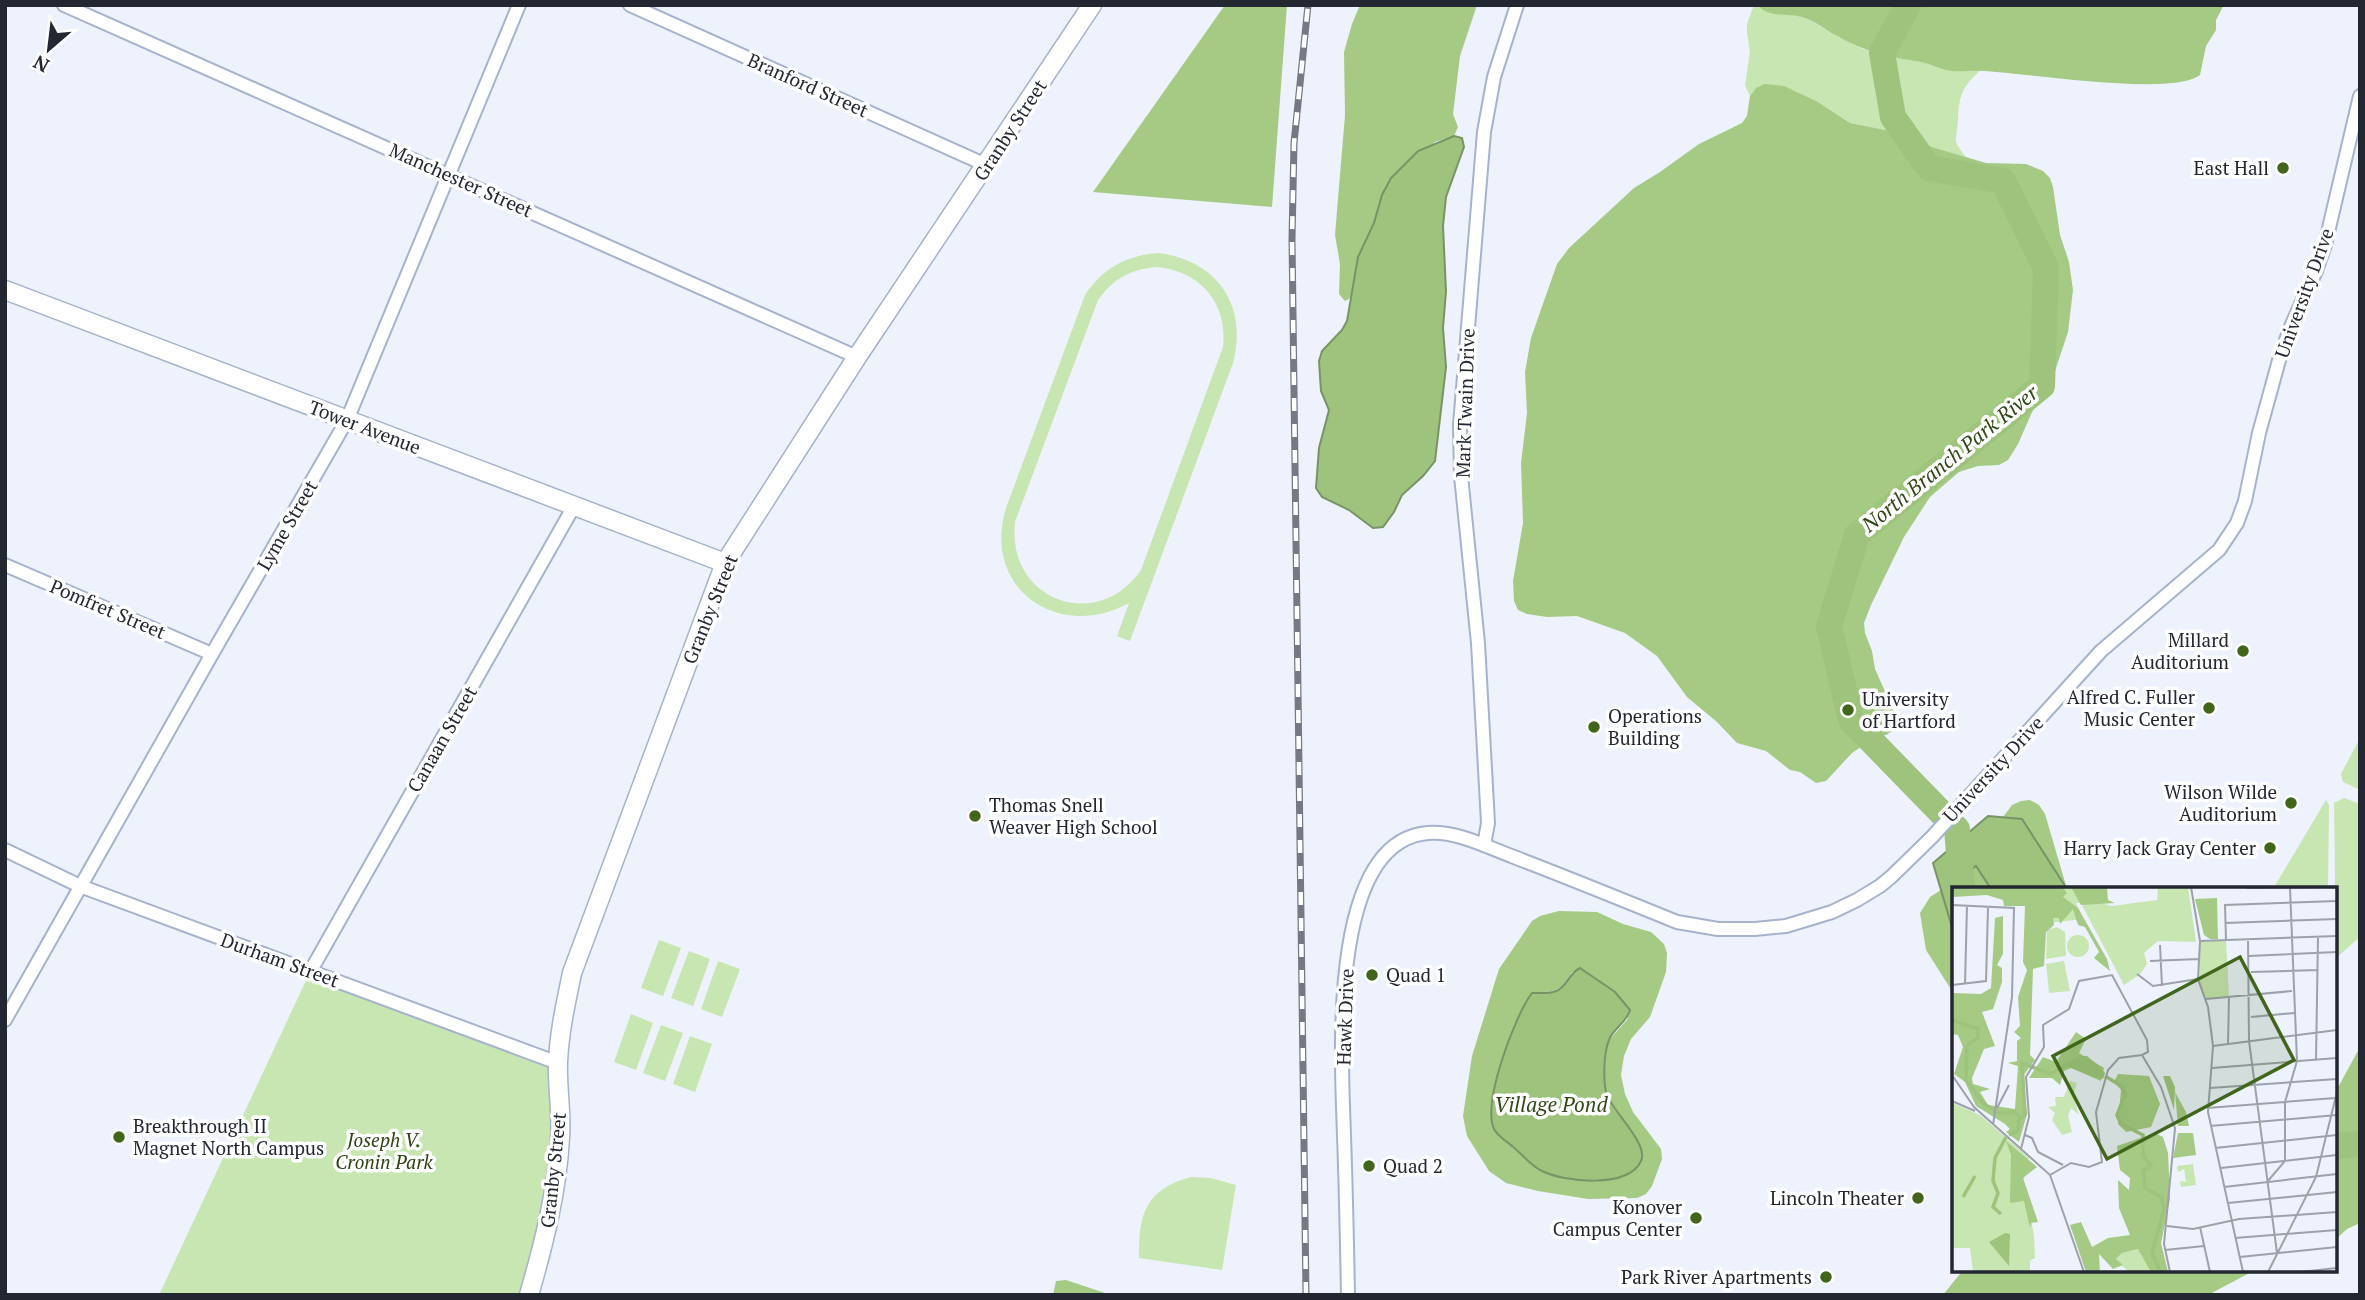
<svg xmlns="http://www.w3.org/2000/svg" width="2365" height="1300" viewBox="0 0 2365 1300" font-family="'PT Serif',serif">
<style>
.green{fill:#c8e6b1;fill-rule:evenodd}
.forest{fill:#a4ca84;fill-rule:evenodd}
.water{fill:#9dc37d;stroke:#789466;stroke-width:2}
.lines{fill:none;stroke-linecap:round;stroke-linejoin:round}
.river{stroke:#9dc37d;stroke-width:26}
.minor-casing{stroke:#a6b3cc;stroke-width:16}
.secondary-casing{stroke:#a6b3cc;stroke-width:21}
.minor{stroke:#fff;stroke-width:12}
.secondary{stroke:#fff;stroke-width:18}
.rail-casing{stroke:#747984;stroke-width:7}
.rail{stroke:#fff;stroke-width:4.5;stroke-dasharray:13;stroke-linecap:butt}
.poi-dot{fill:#42651c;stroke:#fff;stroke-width:2.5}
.labels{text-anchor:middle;stroke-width:7;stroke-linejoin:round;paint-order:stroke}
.street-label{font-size:19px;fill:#222731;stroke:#fff}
.poi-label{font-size:19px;fill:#222731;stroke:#fff;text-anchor:end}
.park-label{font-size:19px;font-style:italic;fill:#2b4312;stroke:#fff}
.water-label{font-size:21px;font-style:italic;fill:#314919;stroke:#fff}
.inset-river{fill:none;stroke:#9dc37d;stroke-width:3.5}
.inset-road{fill:none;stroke:#9ca1ab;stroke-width:2}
.view{fill:#42651c;fill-opacity:0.15;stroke:#42651c;stroke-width:3.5}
.inset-edge{fill:none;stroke:#222731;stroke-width:3.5}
</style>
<rect width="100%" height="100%" fill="#edf2fd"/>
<g class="green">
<path d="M 1754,5 L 1771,13 L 1801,16 L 1810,20 L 1836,36 L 1863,49 L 1923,62 L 1951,71 L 1981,70 C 1962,87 1959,95 1958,120 C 1957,141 1951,139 1966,157 L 1932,147 L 1906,134 L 1850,123 L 1818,102 L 1756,88 L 1750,96 L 1745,85 L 1750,52 L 1747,33 L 1747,24 Z"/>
<path d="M 1159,253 C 1218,261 1248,306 1233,363 L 1130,641 L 1117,636 L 1129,603 C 1058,642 981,588 1006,508 L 1085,295 C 1103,268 1127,255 1159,253 ZM 1157,267 C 1200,271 1228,303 1223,347 L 1141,570 C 1097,634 1006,600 1015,522 L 1098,300 C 1113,279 1131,269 1157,267 Z"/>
<path d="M 2360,738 L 2360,790 L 2343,782 L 2341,774 Z"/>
<path d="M 2344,798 L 2360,804 L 2360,937 L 2336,958 L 2334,803 Z"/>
<path d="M 2326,800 L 2329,805 L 2328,889 L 2273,889 Z"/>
<path d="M 659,940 L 681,948 L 663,996 L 641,988 Z"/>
<path d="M 689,951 L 710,959 L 693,1006 L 671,998 Z"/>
<path d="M 718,961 L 740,969 L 722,1017 L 701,1009 Z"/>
<path d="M 310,972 L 558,1063 L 560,1096 L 529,1295 L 159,1295 Z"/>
<path d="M 631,1014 L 653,1023 L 636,1070 L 614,1062 Z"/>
<path d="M 661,1025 L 683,1033 L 665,1081 L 643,1073 Z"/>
<path d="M 690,1036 L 712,1044 L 695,1092 L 673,1084 Z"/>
<path d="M 1191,1177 L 1211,1178 L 1236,1185 L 1222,1270 L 1139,1258 C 1138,1214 1146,1189 1191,1177 Z"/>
</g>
<g class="forest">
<path d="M 1225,5 L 1287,5 L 1272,207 L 1093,192 Z"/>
<path d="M 1360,5 L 1477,5 L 1460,56 L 1453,114 L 1458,127 L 1454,136 L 1435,142 L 1382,195 L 1374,223 L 1358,257 L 1351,295 L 1349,299 L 1345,301 L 1339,294 L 1340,264 L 1335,235 L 1345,115 L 1344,52 L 1352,24 Z"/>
<path d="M 1757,5 L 2224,5 L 2216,20 L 2216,30 L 2206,46 L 2200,75 C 2170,97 2028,73 1984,71 C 1973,70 1962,72 1952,71 C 1942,70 1931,64 1921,62 C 1907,59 1893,58 1879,54 C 1864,49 1849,43 1835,35 C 1824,29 1814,20 1802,17 C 1788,13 1768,18 1757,5 Z"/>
<path d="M 1764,84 L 1784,86 L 1818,102 L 1850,123 L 1906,134 L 1932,147 L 1986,163 L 2026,164 L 2043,171 L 2050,178 L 2053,187 L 2060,235 L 2069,262 L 2073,290 L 2068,332 L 2050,386 L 2033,410 L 2018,444 L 2008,460 L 1999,465 L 1978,466 L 1959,472 L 1930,497 L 1904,537 L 1871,605 L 1864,623 L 1865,633 L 1872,651 L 1875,669 L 1899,723 L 1894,730 L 1886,735 L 1877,736 L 1852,753 L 1826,781 L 1816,783 L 1800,772 L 1790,770 L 1766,751 L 1737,743 L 1717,722 L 1687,697 L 1657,656 L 1625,633 L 1577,616 L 1547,617 L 1527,614 L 1518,610 L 1514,601 L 1513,581 L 1523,523 L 1521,463 L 1527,413 L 1525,372 L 1531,338 L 1557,264 L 1569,248 L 1634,188 L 1660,172 L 1699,144 L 1742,123 L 1747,116 L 1750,96 L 1756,88 Z"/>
<path d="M 2030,800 L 2039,805 L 2045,814 L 2067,889 L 1954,889 L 1954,994 L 1926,950 L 1920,913 L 1930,897 L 1955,881 L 2012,805 L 2021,801 Z"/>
<path d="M 1559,911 L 1597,912 L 1623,924 L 1651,932 L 1664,944 L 1667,953 L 1666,972 L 1650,1017 L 1631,1039 L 1624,1056 L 1621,1075 L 1625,1094 L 1633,1112 L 1661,1149 L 1662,1159 L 1652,1186 L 1646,1194 L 1637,1198 L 1588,1199 L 1538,1191 L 1506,1183 L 1489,1171 L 1467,1136 L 1463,1116 L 1472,1056 L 1499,969 L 1532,921 L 1540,916 ZM 1572,972 L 1615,992 L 1630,1010 L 1627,1020 L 1608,1041 L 1603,1085 L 1608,1099 L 1639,1142 L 1528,1161 L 1497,1134 L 1493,1125 L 1532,993 C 1555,991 1560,993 1572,972 Z"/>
<path d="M 2360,1047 L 2360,1223 L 2347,1229 L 2335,1240 L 2335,1093 Z"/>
<path d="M 1963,1270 L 2255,1270 L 2208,1295 L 1943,1295 Z"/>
<path d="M 1066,1280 L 1111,1295 L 1053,1295 L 1056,1281 Z"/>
</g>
<g class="water">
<path d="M 1454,136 L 1462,138 L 1464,147 L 1446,197 L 1443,226 L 1446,291 L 1443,328 L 1446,367 L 1435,461 L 1423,476 L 1402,495 L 1394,512 L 1383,527 L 1373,528 L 1349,510 L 1322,497 L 1316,488 L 1319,448 L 1329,410 L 1321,391 L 1319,361 L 1322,351 L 1342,330 L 1347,321 L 1358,257 L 1374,223 L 1382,195 L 1391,178 L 1418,151 Z"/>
<path d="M 1988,816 L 2022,819 L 2067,889 L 1991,889 L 1976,866 L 1961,877 L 1965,889 L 1954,889 L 1954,934 L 1933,863 Z"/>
<path d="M 1580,968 L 1615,992 L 1630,1010 C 1626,1024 1613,1028 1609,1040 C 1604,1052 1602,1085 1608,1097 C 1614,1112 1649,1145 1641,1161 C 1628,1189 1564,1182 1542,1171 C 1530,1165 1523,1155 1513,1147 C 1507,1141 1498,1137 1494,1129 C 1482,1103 1515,1015 1532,993 C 1539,993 1549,994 1556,991 C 1567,987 1569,973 1580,968 Z"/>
</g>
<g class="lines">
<g class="river">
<path d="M 1908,5 L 1882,53 L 1893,117 L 1929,168 L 2003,181 L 2046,268 L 2042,386 L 1857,535 L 1829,626 L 1851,720 L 1957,829 L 1962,889"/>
<path d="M 2335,1146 L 2360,1144"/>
</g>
<defs>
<g id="minor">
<path d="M 64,5 L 857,357"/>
<path d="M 630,5 L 986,165"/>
<path d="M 5,565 L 212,654"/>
<path d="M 1484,845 L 1488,823 L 1478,643 L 1461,476 L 1460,425 L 1484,132 L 1494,77 L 1517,5"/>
<path d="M 5,850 L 80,886 L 558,1063"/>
<path d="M 310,972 L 574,506"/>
<path d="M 5,1020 L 212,654 L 347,420 L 519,5"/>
<path d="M 1348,1295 C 1347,1242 1346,1189 1344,1136 C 1342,1065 1326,841 1428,833 C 1458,831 1487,847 1514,857 C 1569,878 1623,900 1677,922 L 1718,929 L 1755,929 L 1786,926 L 1832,912 L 1857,900 L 1880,886 L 1891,877 L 1932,837 L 2101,651 L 2219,550 L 2237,523 L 2245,501 L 2259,433 L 2281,353 L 2293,322 L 2316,271 L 2325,245 L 2360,96"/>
</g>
<g id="secondary">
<path d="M 5,290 L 725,563"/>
<path d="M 529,1295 C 544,1243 557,1192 560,1138 C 562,1113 557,1087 558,1063 C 559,1033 566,1002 572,973 L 725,563 L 857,357 L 1092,5"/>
</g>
</defs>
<use href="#minor" class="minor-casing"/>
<use href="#secondary" class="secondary-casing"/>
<use href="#minor" class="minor"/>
<use href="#secondary" class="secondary"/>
<defs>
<path id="rail" d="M 1306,1295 L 1292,239 L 1294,143 L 1308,5"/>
</defs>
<use href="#rail" class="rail-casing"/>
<use href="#rail" class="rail"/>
</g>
<g class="poi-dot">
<circle cx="2283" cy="168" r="7"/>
<circle cx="2243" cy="651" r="7"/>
<circle cx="2209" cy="708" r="7"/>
<circle cx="1848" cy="710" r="7"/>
<circle cx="1594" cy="727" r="7"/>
<circle cx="2291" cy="803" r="7"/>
<circle cx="975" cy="816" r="7"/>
<circle cx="2270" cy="848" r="7"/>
<circle cx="1372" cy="975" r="7"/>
<circle cx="119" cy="1137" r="7"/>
<circle cx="1369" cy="1166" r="7"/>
<circle cx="1918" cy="1198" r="7"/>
<circle cx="1696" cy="1218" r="7"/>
<circle cx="1826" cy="1277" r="7"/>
</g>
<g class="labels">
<g class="street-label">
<text transform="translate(808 85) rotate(24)" y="7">Branford Street</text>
<text transform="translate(1010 130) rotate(-57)" y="7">Granby Street</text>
<text transform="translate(461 180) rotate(24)" y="7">Manchester Street</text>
<text transform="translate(2304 293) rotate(-70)" y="7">University Drive</text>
<text transform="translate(1465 403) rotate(-88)" y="7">Mark Twain Drive</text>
<text transform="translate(365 427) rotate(21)" y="7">Tower Avenue</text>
<text transform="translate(287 525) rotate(-60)" y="7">Lyme Street</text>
<text transform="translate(108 609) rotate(23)" y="7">Pomfret Street</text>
<text transform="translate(710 609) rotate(-68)" y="7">Granby Street</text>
<text transform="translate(442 739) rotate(-60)" y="7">Canaan Street</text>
<text transform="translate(1993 769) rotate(-47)" y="7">University Drive</text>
<text transform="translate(280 960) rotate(20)" y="7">Durham Street</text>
<text transform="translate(1345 1017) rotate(-88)" y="7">Hawk Drive</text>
<text transform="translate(553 1170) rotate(-84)" y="7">Granby Street</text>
</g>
<g class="poi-label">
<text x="2269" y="175">East Hall</text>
<text x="2229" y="647">Millard<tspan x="2229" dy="22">Auditorium</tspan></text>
<text x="2195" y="704">Alfred C. Fuller<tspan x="2195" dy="22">Music Center</tspan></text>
<text x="1862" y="706" text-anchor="start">University<tspan x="1862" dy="22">of Hartford</tspan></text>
<text x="1608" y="723" text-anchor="start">Operations<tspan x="1608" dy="22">Building</tspan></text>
<text x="2277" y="799">Wilson Wilde<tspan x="2277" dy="22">Auditorium</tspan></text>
<text x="989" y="812" text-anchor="start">Thomas Snell<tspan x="989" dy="22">Weaver High School</tspan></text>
<text x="2256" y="855">Harry Jack Gray Center</text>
<text x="1386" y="982" text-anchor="start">Quad 1</text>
<text x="133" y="1133" text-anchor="start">Breakthrough II<tspan x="133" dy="22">Magnet North Campus</tspan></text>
<text x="1383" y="1173" text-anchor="start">Quad 2</text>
<text x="1904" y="1205">Lincoln Theater</text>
<text x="1682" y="1214">Konover<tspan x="1682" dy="22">Campus Center</tspan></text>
<text x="1812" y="1284">Park River Apartments</text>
</g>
<g class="park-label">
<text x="384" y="1147">Joseph V.<tspan x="384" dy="22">Cronin Park</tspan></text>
</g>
<g class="water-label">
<text transform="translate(1950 459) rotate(-39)" y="7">North Branch Park River</text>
<text x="1551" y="1112">Village Pond</text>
</g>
</g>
<g transform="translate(1952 887)">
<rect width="385" height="385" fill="#edf2fd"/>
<path d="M 0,0 L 136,0 L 144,15 L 160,19 L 205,13 L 206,0 L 236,0 L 244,55 L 206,54 L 192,66 L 195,77 L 188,87 L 172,98 L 130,18 L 137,16 L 124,16 L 131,32 L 87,37 L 89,80 L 74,18 L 51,5 ZM 105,40 L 113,45 L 114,69 L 94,72 L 95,43 ZM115 59a11 11 0 1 1 22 0a11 11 0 1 1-22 0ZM 274,53 L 277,109 L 254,112 L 247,98 L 248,54 ZM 112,74 L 118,104 L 97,106 L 94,77 ZM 118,194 L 125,196 L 121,209 L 127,228 L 119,221 L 116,229 L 120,245 L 110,248 L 100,233 L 103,226 L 96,220 L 104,219 L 103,210 L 112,210 ZM 0,216 L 28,228 L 77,271 L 71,288 L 82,349 L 83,371 L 78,374 L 78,385 L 21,385 L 18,361 L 0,361 ZM 241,277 L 244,298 L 229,300 L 228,294 L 234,295 L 232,282 L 226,285 L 225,279 ZM 187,362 L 193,369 L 199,385 L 177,385 L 164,373 L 170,366 Z" fill="#c8e6b1"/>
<path d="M 0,0 L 110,0 L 115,6 L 111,10 L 126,21 L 155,72 L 158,84 L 142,71 L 147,65 L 133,40 L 126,38 L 121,22 L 108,37 L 107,31 L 101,31 L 102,38 L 94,45 L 92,79 L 81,82 L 78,168 L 83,173 L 71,189 L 75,227 L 67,255 L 54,245 L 58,242 L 53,237 L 24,219 L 13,195 L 2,187 L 11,160 L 6,148 L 0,147 L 0,106 L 29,107 L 39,101 L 43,31 L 51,29 L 51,67 L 45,78 L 50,81 L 50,95 L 41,122 L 30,125 L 43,159 L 32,162 L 20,191 L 21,197 L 38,202 L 28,205 L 36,218 L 63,222 L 66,179 L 56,176 L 65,174 L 65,154 L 69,151 L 62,145 L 68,139 L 66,110 L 75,83 L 71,75 L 73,19 L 52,19 L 51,13 L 35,8 L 0,10 ZM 119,0 L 155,0 L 156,13 L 163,16 L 129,18 ZM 265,11 L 266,52 L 258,52 L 252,48 L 243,12 ZM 124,145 L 134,152 L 127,166 L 152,181 L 149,194 L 119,181 L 112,184 L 108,198 L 100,191 L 77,191 L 91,170 L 104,175 ZM 166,187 L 197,189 L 208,217 L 199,240 L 174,245 L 166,237 L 169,203 L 162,195 ZM 223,205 L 234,225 L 237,239 L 226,239 ZM 203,246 L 211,250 L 216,266 L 218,312 L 209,356 L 216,385 L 199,385 L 186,362 L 170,366 L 164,372 L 171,378 L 161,382 L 147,367 L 148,385 L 134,385 L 118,338 L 129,335 L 140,360 L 156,351 L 178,348 L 167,321 L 166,293 L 177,303 L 178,291 L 168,283 L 165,259 ZM 226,246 L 241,246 L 244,268 L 221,271 ZM 54,254 L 85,280 L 71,291 L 86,335 L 79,336 L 78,341 L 72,314 L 58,316 L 59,268 Z" fill="#a4ca84"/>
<path d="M 127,169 L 135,169 L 149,181 L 153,186 L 151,192 L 116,180 L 115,176 ZM 211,189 L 218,189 L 223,200 L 222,223 ZM 53,346 L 58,347 L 57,379 L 37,355 Z" fill="#9dc37d"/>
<path class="inset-river" d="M 0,133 L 26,142 L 26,150 L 15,159 L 14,193 L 32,217 L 47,226 L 62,225 L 69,231 L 73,228 L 70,176 L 99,187 L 119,175M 153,189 L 171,200 L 173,208 L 165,228 L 169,237 L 191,248 L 191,268 L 199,279 L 191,284 L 193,301 L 209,310 L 212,322 L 200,366 L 208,385M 57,248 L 66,244 L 67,231M 11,310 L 23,289M 49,327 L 41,320 L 46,306 L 41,294 L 43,271 L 54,250"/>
<path class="inset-road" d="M 239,0 L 248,54 L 246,92 L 256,120 L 261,159 L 256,225 L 291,385M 295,1 L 367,0M 0,18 L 62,21 L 60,110 L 41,238M 273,36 L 385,32M 296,52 L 297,154 L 325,366M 274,53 L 273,18 L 385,14M 248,54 L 385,49M 208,58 L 210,99M 297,69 L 385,65M 198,74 L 247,72M 299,85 L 365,83M 185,87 L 201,99 L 246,92M 0,98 L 34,94 L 36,21M 13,98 L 15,18M 254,112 L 340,104M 299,130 L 342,126M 276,157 L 277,110M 261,159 L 385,143M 190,168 L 209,200 L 223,241 L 212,357 L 218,385M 364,173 L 366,50M 260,181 L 385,171M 0,188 L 22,220 L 98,288 L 132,385M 258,201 L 385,192M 0,214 L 23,224M 45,221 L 57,198M 255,221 L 383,211M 258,239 L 385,228M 73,248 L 80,251 L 86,265 L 111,278M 263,261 L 385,248M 69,262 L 77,230 L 74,190 L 92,160 L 91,138 L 117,122 L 127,94 L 160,88 L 195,153 L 196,165 L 190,168M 269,281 L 385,268M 98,288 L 119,276 L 137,280 L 150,275 L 144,225 L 156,183 L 167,171 L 190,168M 315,295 L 333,274 L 333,215 L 345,174 L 338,1M 272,300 L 385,287M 276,316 L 385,305M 215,339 L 241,342 L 287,332 L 385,325M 248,340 L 258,385M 283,351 L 385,343M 213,363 L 252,359M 288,370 L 385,360M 316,385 L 364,290 L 385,205M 348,385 L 385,381"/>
<path class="view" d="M 288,70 L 342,173 L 155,272 L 101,169 Z"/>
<rect width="385" height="385" class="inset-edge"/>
</g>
<rect width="2365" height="1300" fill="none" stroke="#222731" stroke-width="14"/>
<g transform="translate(49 49) rotate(208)" stroke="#ffffff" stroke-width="5" paint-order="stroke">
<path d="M0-5L12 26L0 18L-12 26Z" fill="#222731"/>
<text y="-10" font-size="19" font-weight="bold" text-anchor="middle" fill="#222731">N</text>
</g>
</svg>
